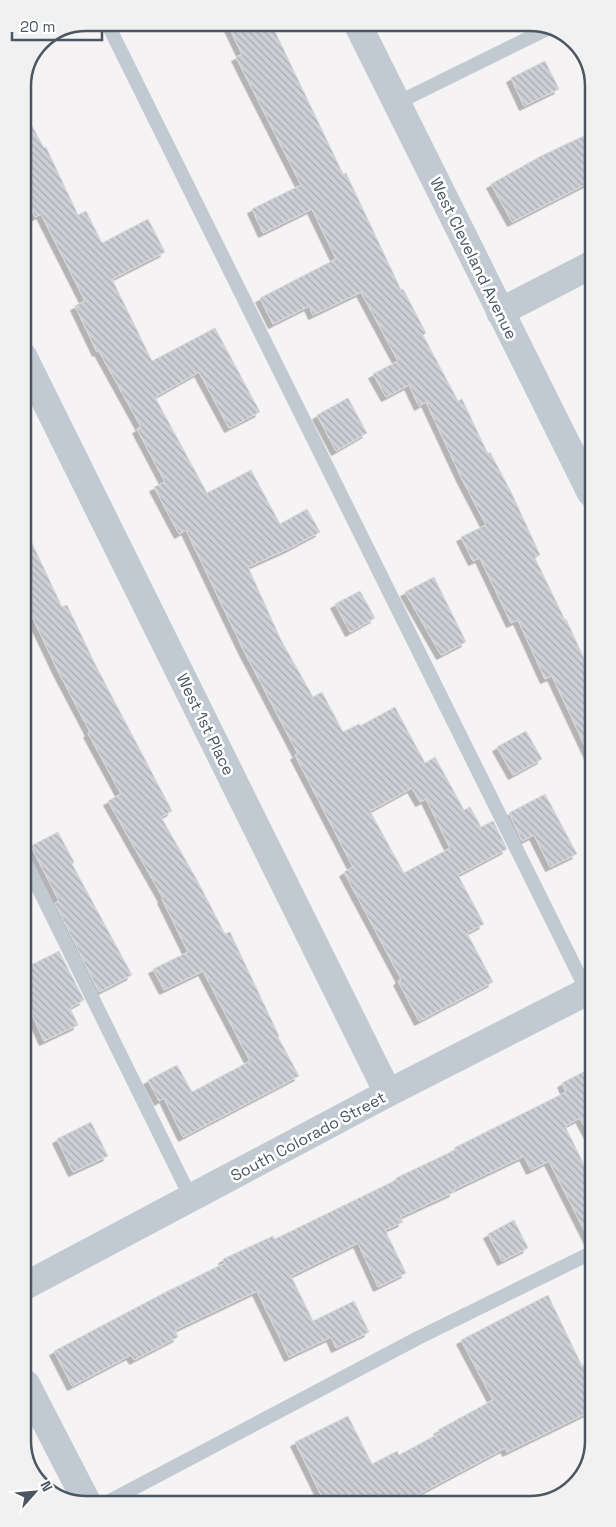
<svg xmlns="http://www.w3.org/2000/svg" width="616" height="1527" viewBox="0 0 616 1527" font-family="'Space Grotesk',sans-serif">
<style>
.building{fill:url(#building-back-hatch);stroke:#d7d9de;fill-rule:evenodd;filter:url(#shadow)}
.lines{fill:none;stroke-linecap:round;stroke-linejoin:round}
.service{stroke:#c1cad2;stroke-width:14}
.minor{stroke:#c1cad2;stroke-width:28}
.labels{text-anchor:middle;stroke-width:5;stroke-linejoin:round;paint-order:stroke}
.street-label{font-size:16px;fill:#4a5661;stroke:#fff}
.rim{fill:none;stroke:#4a5661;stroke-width:2.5}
</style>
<defs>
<pattern id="building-back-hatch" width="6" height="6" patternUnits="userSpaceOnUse" patternTransform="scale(1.25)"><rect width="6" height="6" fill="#cdcfd5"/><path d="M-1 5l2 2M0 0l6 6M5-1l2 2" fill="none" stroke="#a8abb0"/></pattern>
<filter id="shadow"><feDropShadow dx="-4.5" dy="4.5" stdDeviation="0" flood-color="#0004"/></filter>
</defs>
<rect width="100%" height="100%" fill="#f5f3f3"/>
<g class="building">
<path d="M 227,23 L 271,23 L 343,174 L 346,173 L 401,290 L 403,289 L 426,333 L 423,335 L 458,401 L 462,399 L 488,454 L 490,452 L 512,494 L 540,555 L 535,558 L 565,620 L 566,619 L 592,676 L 592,761 L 552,676 L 545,679 L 518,620 L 511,623 L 480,558 L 473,561 L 461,537 L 486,525 L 461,477 L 426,402 L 419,406 L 409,385 L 386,397 L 373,374 L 398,361 L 361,292 L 313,315 L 309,306 L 273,324 L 260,298 L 336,259 L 312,209 L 263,233 L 252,209 L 301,185 L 236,57 L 242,54 Z"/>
<path d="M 545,61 L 559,89 L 524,106 L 511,78 Z"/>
<path d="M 23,109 L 44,148 L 46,147 L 78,215 L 86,211 L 102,243 L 148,219 L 165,252 L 112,279 L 152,361 L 215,328 L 260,412 L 229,428 L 199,372 L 155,397 L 207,493 L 251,470 L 280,524 L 307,509 L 320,532 L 290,548 L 248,567 L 281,640 L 313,697 L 322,692 L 343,732 L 359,724 L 360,726 L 395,707 L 425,763 L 435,757 L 464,810 L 470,807 L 481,827 L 493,821 L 507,849 L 458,875 L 484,924 L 467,933 L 493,982 L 419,1021 L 398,981 L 401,979 L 344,872 L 353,867 L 295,755 L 298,754 L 244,651 L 186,530 L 179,534 L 154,487 L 165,482 L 137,429 L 141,427 L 99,351 L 97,352 L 75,306 L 85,301 L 41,214 L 35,217 L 23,191 ZM 412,788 L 420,802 L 426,799 L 450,848 L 404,873 L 370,811 Z"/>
<path d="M 590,133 L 590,182 L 512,222 L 491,184 L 541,156 Z"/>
<path d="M 348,398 L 367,433 L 336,451 L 317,415 Z"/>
<path d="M 24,526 L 62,607 L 67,605 L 96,666 L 172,811 L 161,817 L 197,880 L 225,934 L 230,932 L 279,1036 L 278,1037 L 299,1076 L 183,1137 L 164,1098 L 159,1101 L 148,1080 L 177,1065 L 192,1092 L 250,1061 L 203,971 L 164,990 L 153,969 L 188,952 L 162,899 L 163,898 L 108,801 L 121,794 L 88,733 L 90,732 L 58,671 L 30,612 L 24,615 Z"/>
<path d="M 434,577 L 466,642 L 441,655 L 405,592 Z"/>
<path d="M 360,591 L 375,618 L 350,632 L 335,604 Z"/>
<path d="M 526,731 L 542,759 L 513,775 L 497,747 Z"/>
<path d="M 545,794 L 577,854 L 550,867 L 534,835 L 522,841 L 509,813 Z"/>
<path d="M 58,832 L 74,862 L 72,864 L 132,975 L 99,992 L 55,903 L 59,901 L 31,846 Z"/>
<path d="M 59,951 L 84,1000 L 70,1008 L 78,1025 L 44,1041 L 25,999 L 25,968 Z"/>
<path d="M 593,1067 L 593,1142 L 580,1118 L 565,1126 L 593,1183 L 593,1243 L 591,1244 L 549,1161 L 531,1170 L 524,1156 L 453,1190 L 454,1192 L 400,1217 L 403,1222 L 385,1230 L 406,1273 L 378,1287 L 358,1243 L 291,1276 L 313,1321 L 354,1301 L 369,1332 L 336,1348 L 331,1337 L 289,1357 L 257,1291 L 175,1330 L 178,1337 L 134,1360 L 131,1355 L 72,1386 L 54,1351 L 164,1293 L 225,1263 L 223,1259 L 273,1236 L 275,1239 L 396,1180 L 396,1178 L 455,1150 L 454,1148 L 566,1092 L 562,1083 Z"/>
<path d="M 91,1122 L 108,1156 L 73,1172 L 57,1139 Z"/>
<path d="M 514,1220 L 528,1248 L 502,1261 L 488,1234 Z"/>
<path d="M 548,1295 L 582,1366 L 593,1360 L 593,1410 L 507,1452 L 505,1448 L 419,1494 L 424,1502 L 325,1503 L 295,1442 L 348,1416 L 372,1464 L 397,1451 L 399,1455 L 440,1433 L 438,1430 L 493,1400 L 461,1340 Z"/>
</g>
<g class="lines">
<g class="service">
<path d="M 107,23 L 587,991"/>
<path d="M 397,103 L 549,28"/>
<path d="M 24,859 L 191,1198"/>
<path d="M 104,1504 L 418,1338 L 593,1252"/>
</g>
<g class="minor">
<path d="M 357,23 L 591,493"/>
<path d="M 500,312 L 591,265"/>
<path d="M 23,356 L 388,1093"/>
<path d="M 25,1286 L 388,1093 L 592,989"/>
<path d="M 26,1384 L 88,1504"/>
</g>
</g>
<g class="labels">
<g class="street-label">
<text transform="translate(474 258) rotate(64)" y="6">West Cleveland Avenue</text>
<text transform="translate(206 724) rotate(64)" y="6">West 1st Place</text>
<text transform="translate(308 1136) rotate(-28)" y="6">South Colorado Street</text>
</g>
</g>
<path d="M0 0H616V1527H0ZM86 31H530A55 55 0 0 1 585 86V1441A55 55 0 0 1 530 1496H86A55 55 0 0 1 31 1441V86A55 55 0 0 1 86 31Z" fill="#f1f1f2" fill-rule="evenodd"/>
<path class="rim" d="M86 31H530A55 55 0 0 1 585 86V1441A55 55 0 0 1 530 1496H86A55 55 0 0 1 31 1441V86A55 55 0 0 1 86 31Z"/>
<g transform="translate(35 1492) rotate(63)" stroke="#ffffff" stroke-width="4" paint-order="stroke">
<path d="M0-4L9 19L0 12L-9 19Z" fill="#4a5661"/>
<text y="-8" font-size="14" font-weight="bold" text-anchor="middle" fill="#4a5661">N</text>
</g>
<path d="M12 32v8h90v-8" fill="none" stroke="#4a5661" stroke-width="2.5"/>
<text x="20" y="32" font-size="15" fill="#4a5661" stroke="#ffffff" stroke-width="4" paint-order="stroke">20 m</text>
</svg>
